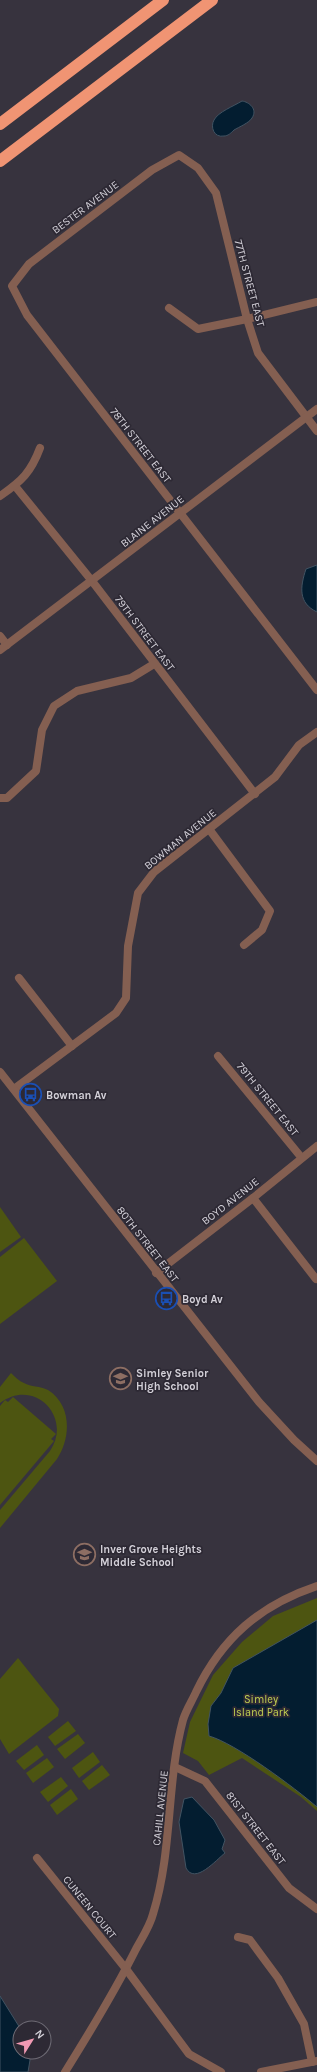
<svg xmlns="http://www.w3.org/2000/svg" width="317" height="2072" viewBox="0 0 317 2072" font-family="Karla,sans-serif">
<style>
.green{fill:#4d5511}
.water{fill:#031d30;stroke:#415362}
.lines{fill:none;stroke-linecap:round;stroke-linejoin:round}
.minor{stroke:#845f51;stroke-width:8}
.tertiary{stroke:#845f51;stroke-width:8}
.motorway{stroke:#f09473;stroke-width:12}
.labels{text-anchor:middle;stroke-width:3.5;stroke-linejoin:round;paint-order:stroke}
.street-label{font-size:11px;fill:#d3d0d8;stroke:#2d2934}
.poi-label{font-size:11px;font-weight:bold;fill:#d3d0d8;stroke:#2d2934;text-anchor:start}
.park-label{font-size:11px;fill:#c1d051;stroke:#2d2934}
</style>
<rect width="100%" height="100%" fill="#37333e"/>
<g class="green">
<path d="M 0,1207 L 21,1237 L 0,1252 Z"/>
<path d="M 24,1238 L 57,1281 L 0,1324 L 0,1257 Z"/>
<path d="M 11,1373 C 15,1377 19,1381 24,1383 C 31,1387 40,1386 48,1390 C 72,1405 71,1438 57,1459 L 0,1528 L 0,1510 L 50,1451 C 73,1417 34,1377 0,1403 L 0,1387 Z"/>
<path d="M 13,1397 L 56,1434 L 51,1439 L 54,1441 L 0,1505 L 0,1406 L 5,1400 L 8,1402 Z"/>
<path d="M 317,1598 L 317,1811 L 301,1797 L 242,1758 L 209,1775 L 198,1761 L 183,1753 L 190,1722 L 213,1675 L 242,1642 L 273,1616 Z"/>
<path d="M 18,1658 L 59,1709 L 58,1716 L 9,1754 L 0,1739 L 0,1679 Z"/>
<path d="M 68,1721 L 76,1731 L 55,1746 L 48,1737 Z"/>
<path d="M 78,1734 L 85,1743 L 65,1759 L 57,1749 Z"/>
<path d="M 37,1745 L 44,1755 L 24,1770 L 16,1761 Z"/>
<path d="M 93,1752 L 100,1762 L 79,1778 L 72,1768 Z"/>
<path d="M 47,1758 L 54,1767 L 33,1783 L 26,1773 Z"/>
<path d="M 102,1765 L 110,1775 L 89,1790 L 82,1781 Z"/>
<path d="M 61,1777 L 68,1786 L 48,1802 L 40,1792 Z"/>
<path d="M 71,1789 L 78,1799 L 57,1815 L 50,1805 Z"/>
</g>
<g class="water">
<path d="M 242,101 C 249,102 258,109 252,118 C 249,123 239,127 234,130 C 231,133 228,136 224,136 C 214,138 210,127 214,120 C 218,112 234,106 242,101 Z"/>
<path d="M 317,565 L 317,612 C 298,603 300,587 306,569 Z"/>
<path d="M 317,1620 L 317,1807 C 295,1788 235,1743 209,1736 L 208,1724 L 211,1706 L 221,1693 L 233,1668 Z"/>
<path d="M 192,1797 L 214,1820 L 225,1840 L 222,1849 L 225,1853 C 216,1860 195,1885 186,1868 L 179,1822 L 184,1799 Z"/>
<path d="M 0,1996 L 20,2028 L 20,2052 L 28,2052 L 30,2060 L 28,2072 L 0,2072 Z"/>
</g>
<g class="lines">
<g class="minor">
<path d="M 169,308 L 198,329 L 247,319 L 317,302"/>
<path d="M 317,431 L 258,353 L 247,319 L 216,193 L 198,168 L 179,155 L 152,170 L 29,264 L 12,286 L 27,315 L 317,690"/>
<path d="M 15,486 L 92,581 L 255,794"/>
<path d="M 0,496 C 22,481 31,472 40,448"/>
<path d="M 0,636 L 7,645"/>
<path d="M 0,798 L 7,798 L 36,771 L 42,730 L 54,706 L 77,691 L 131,678 L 154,664"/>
<path d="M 209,829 L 270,911 L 262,930 L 244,945"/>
<path d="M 19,978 L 72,1046"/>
<path d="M 218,1056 L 301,1157"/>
<path d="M 14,1089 L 116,1013 L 126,998 L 128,946 L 138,893 L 154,872 L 275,777 L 299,745 L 317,732"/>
<path d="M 253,1198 L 316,1279"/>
<path d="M 156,1273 L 253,1198 L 317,1146"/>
<path d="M 175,1767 L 205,1781 L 289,1888 L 317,1909"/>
<path d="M 37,1858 L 126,1969 L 189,2054 L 221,2072"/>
<path d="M 238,1937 L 250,1940 L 278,1978 L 304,2024 L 312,2062"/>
<path d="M 261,2072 L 317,2061"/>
</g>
<g class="tertiary">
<path d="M 0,650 L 317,409"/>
<path d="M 0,1072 L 259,1402 L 294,1440 L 317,1461"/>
<path d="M 65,2072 C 90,2032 115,1991 136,1949 C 142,1938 150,1926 153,1914 C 173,1850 166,1783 183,1720 C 186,1710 192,1701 196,1692 C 222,1638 260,1605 317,1586"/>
</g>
<g class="motorway">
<path d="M 0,124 L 163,0"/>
<path d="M 0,161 L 212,0"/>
</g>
</g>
<defs>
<symbol id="bus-ring" viewBox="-11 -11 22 22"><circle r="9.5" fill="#2d2934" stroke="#1a4fb4" stroke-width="1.5"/><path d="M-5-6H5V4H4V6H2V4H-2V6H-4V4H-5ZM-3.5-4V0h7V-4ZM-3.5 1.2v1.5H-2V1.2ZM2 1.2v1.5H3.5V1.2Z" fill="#1a4fb4"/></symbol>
<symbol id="school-ring" viewBox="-11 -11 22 22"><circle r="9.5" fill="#2d2934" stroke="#8d6e63" stroke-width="1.5"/><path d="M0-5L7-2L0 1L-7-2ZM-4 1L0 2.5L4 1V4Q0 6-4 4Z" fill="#8d6e63"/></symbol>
</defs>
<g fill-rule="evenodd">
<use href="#bus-ring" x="18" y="1082" width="25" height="25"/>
<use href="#bus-ring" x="154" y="1286" width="25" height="25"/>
<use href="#school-ring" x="108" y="1366" width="25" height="25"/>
<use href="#school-ring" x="72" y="1542" width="25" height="25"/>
</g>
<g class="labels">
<g class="street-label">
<text transform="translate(85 207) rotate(-37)" y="4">BESTER AVENUE</text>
<text transform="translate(250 283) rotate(75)" y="4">77TH STREET EAST</text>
<text transform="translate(141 445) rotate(52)" y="4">78TH STREET EAST</text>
<text transform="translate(152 521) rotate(-38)" y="4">BLAINE AVENUE</text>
<text transform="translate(145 633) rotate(53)" y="4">79TH STREET EAST</text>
<text transform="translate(180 839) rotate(-39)" y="4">BOWMAN AVENUE</text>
<text transform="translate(268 1099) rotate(51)" y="4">79TH STREET EAST</text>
<text transform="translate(230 1201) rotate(-38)" y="4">BOYD AVENUE</text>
<text transform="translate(148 1244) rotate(52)" y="4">80TH STREET EAST</text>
<text transform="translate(160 1808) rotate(-84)" y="4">CAHILL AVENUE</text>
<text transform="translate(256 1828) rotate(52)" y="4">81ST STREET EAST</text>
<text transform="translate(90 1907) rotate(51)" y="4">CUNEEN COURT</text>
</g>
<g class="poi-label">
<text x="46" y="1099">Bowman Av</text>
<text x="182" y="1303">Boyd Av</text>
<text x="136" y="1377">Simley Senior<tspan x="136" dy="13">High School</tspan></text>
<text x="100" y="1553">Inver Grove Heights<tspan x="100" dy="13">Middle School</tspan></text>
</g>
<g class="park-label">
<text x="261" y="1703">Simley<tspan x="261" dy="13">Island Park</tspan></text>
</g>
</g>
<g transform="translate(32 2040) rotate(53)"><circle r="19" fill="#2d2934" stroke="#6f6c76"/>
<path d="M0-3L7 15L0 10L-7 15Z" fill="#f19ab4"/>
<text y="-6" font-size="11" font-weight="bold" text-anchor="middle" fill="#d3d0d8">N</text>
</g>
</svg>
